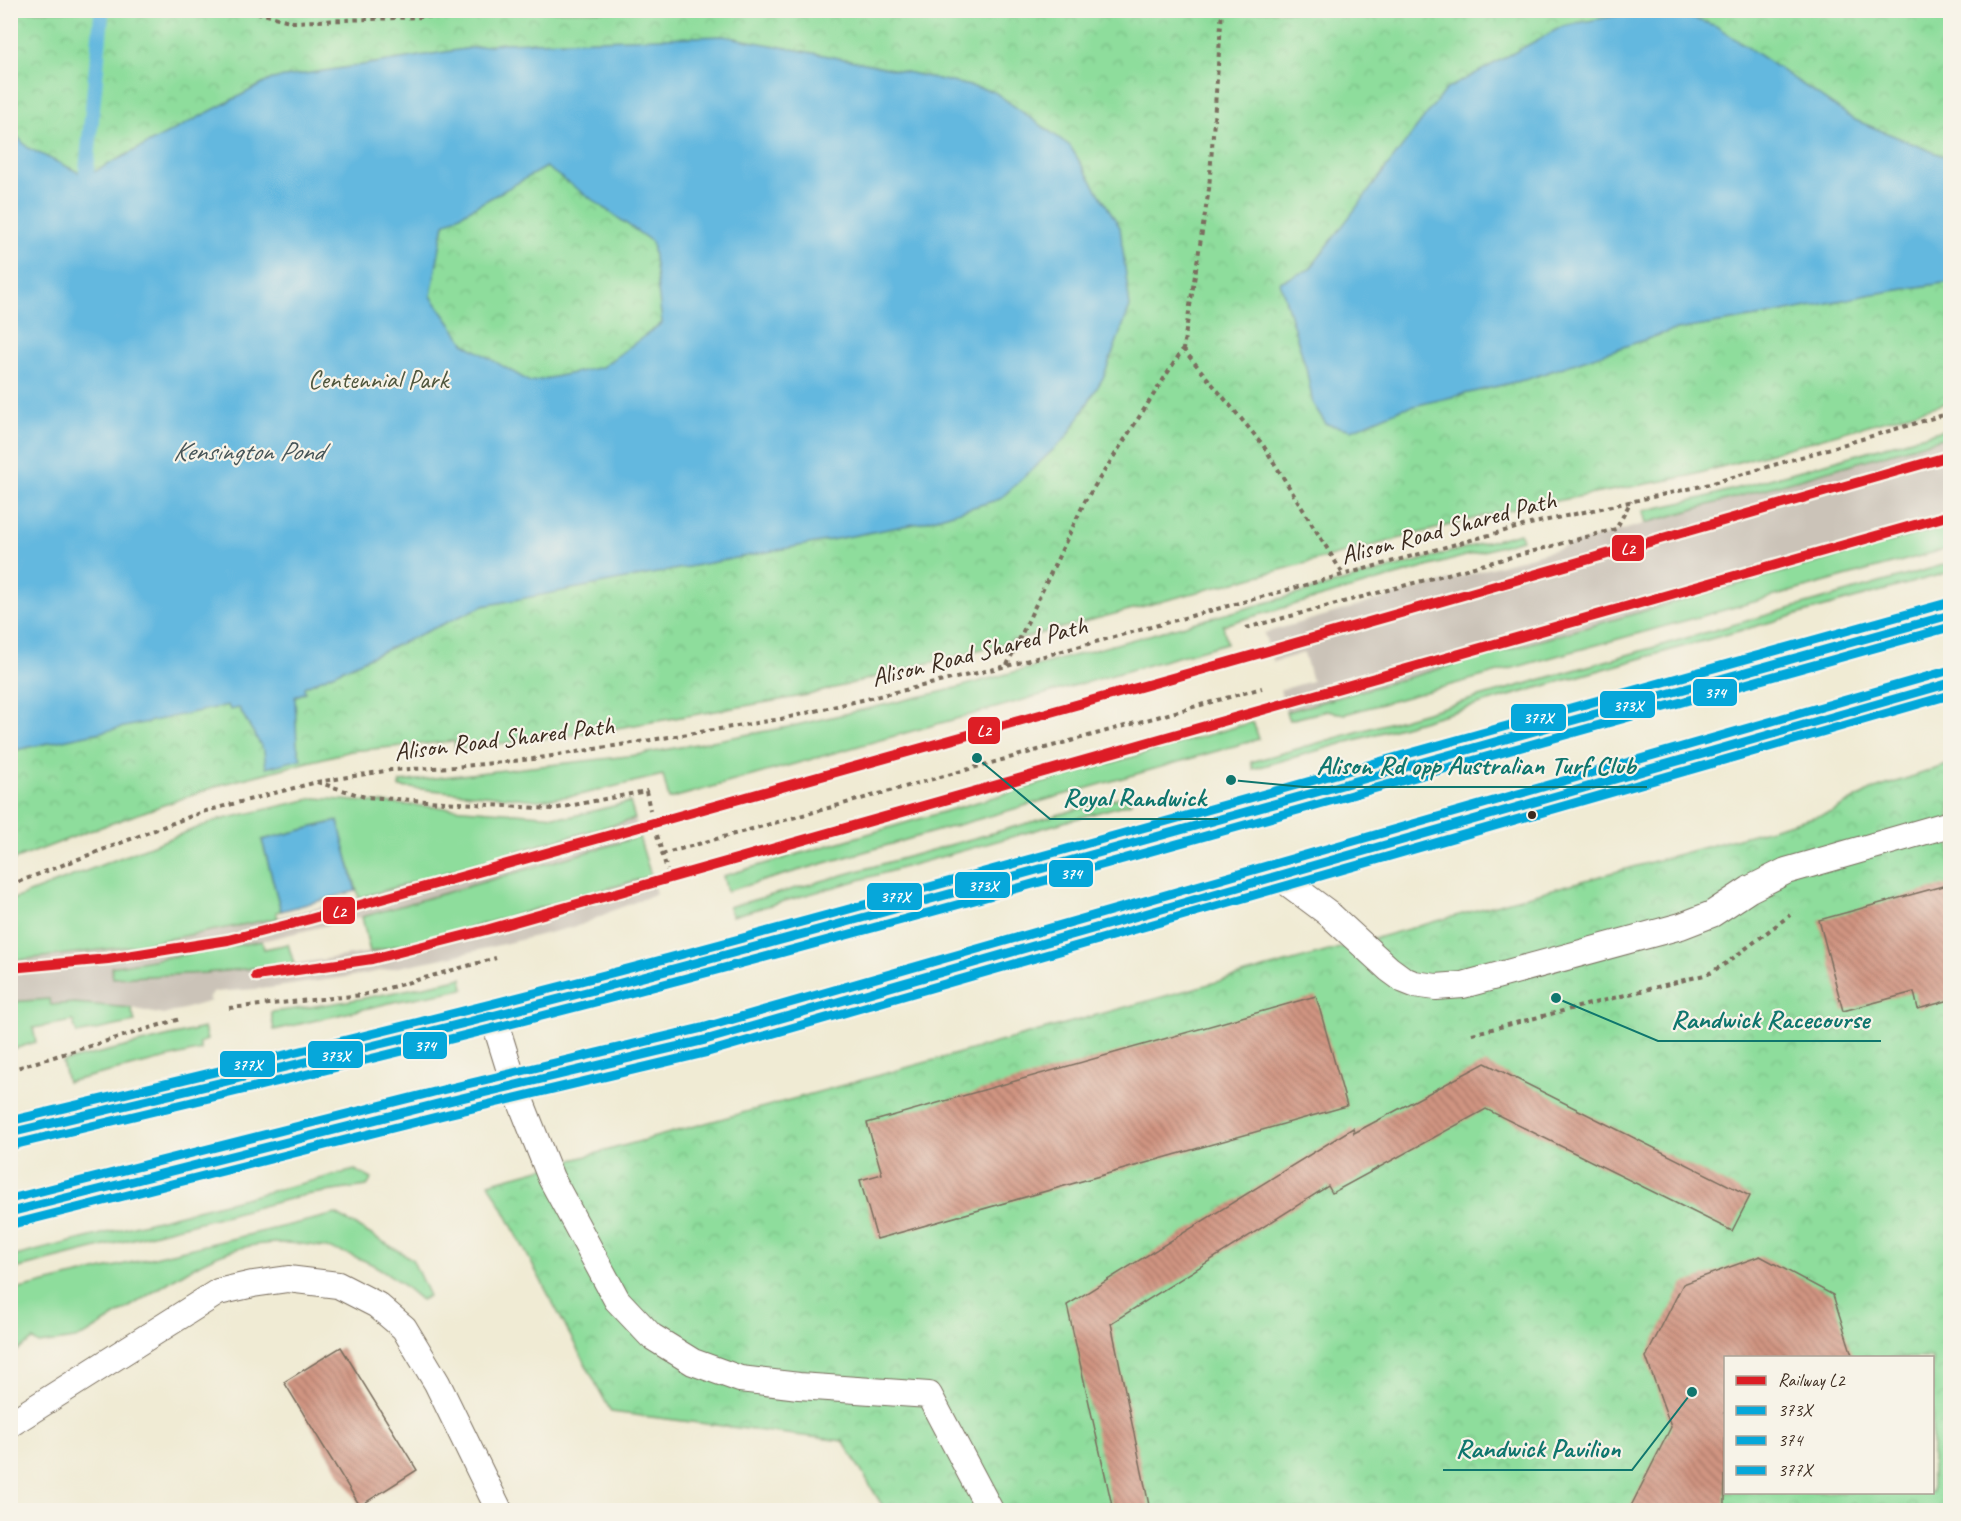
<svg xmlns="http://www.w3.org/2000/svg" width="1961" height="1521" viewBox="0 0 1961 1521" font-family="Caveat,sans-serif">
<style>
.industrial{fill:#cbc3b8}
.green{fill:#8edd9c;stroke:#64845d;stroke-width:1.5}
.park{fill:url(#park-crowns);stroke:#64845d;stroke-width:1.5;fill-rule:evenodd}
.water{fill:#63b8df;stroke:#4f717e;stroke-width:1.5;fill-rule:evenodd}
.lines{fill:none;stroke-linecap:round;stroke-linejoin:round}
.stream{stroke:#63b8df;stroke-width:15}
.building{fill:url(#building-back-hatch)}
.lane-casing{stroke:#7a6e5e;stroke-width:28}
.primary-casing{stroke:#7a6e5e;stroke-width:36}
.path{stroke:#7a6e5e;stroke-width:4;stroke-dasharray:4.5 4.5;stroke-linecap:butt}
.lane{stroke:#fff;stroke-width:26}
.primary{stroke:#fff;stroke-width:33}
.bus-1-casing{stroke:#f7f3e8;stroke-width:14}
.bus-2-casing{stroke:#f7f3e8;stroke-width:14}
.bus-3-casing{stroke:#f7f3e8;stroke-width:14}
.bus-1{stroke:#06a7da;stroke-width:9}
.bus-2{stroke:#06a7da;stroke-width:9}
.bus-3{stroke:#06a7da;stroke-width:9}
.rail-1-casing{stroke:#f7f3e8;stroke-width:15}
.rail-1{stroke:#dd1e25;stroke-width:10}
.bus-dot{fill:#3b2a1e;stroke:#f7f3e8;stroke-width:2}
.labels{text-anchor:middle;stroke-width:4.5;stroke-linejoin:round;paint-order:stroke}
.park-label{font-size:26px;fill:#50573e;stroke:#f7f3e8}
.street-label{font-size:26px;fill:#3b2a1e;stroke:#f7f3e8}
.water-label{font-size:27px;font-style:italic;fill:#475558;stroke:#f7f3e8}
.leader{fill:none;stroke:#0f766e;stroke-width:2}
.callout-dot{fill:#0f766e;stroke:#f7f3e8;stroke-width:2}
.callout-label{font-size:27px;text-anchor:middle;font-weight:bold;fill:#0f766e;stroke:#f7f3e8;stroke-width:4.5;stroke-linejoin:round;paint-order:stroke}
.line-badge{stroke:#f7f3e8;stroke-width:2}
.badge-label{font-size:16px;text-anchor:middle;font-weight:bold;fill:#fff}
</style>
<defs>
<pattern id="park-crowns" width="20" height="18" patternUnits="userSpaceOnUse" patternTransform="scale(1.5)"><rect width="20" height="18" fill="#8edd9c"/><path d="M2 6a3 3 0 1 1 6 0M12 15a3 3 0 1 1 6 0" fill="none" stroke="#7bbe86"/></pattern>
<pattern id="building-back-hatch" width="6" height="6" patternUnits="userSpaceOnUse" patternTransform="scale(1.5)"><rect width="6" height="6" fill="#d09481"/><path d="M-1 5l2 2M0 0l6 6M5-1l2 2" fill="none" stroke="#aa7969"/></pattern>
</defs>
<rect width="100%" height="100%" fill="#f7f3e8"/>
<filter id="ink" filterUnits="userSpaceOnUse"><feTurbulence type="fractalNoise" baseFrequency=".0167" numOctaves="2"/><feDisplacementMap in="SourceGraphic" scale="12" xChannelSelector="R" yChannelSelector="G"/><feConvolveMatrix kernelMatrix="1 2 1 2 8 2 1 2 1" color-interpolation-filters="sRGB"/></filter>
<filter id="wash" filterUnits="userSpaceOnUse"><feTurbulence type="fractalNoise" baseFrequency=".008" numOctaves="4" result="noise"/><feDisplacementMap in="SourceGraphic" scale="24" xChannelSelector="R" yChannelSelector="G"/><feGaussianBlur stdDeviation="1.35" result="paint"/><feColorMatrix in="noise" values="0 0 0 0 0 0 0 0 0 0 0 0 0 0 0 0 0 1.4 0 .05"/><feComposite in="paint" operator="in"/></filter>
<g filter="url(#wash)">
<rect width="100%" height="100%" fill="#f0ebd4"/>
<g class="industrial">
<path d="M 1950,436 L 1950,525 L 1286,712 L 1280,690 L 1312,681 L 1304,653 L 1273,662 L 1264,633 Z"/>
<path d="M 635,819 L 639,837 L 361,917 L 262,941 L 112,967 L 205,973 L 294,964 L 370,952 L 459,931 L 651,876 L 656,894 L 614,910 L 581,925 L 458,955 L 360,975 L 270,988 L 214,992 L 208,998 L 211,1001 L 163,1015 L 131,1008 L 74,1003 L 50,1005 L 49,999 L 11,1002 L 11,950 L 13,961 L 132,946 L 225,929 L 359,898 L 549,842 Z"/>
</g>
<g class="green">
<path d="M 1950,428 L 1950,436 L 1646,523 L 1643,511 L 1702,498 Z"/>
<path d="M 1950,525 L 1950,548 L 1345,714 L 1326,711 L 1289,720 L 1286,712 Z"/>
<path d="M 1520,533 L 1522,540 L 1223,625 L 1227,643 L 669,799 L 663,775 L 579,795 L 538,800 L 399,787 L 400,782 L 637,755 L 788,727 L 945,691 Z"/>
<path d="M 1950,563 L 1950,572 L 1639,659 L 1253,769 L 1251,762 Z"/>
<path d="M 1253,722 L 1259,739 L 727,891 L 723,876 Z"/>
<path d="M 1128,795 L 1131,803 L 732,916 L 729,907 Z"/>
<path d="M 315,798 L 569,817 L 630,802 L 635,819 L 549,842 L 359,898 L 337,821 L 262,840 L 281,911 L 276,912 L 278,918 L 132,946 L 12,961 L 11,900 L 215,821 Z"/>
<path d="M 639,837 L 651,876 L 459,931 L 370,952 L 362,917 Z"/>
<path d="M 262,941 L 264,949 L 288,944 L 294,964 L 205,973 L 113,978 L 111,967 Z"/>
<path d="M 462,978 L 464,989 L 398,1001 L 274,1030 L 271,1012 C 336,1005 399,992 462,978 Z"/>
<path d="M 49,999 L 51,1005 L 74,1003 L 131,1008 L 135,1022 L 77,1034 L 73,1021 L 33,1028 L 36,1042 L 11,1050 L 11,1002 Z"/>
<path d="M 204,1028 L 207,1040 L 199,1043 L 201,1050 L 67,1082 L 62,1062 Z"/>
<path d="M 355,1170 L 372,1179 L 367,1186 L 305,1195 L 11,1270 L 11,1257 Z"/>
<path d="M 336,1214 L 412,1259 L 429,1296 L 421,1300 C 403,1285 386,1270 365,1261 C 325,1242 272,1237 230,1251 C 205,1259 183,1273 161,1287 C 136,1303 112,1318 87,1334 L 75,1339 L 39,1344 L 33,1340 L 11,1355 L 11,1291 Z"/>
</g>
<g class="park">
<path d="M 11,11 L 1950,11 L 1950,402 L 1689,476 L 1503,511 L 808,695 L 594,732 L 455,749 L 454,741 L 351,751 L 223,784 L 84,833 L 11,861 Z"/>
<path d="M 1950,764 L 1950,1510 L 885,1510 L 843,1441 L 611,1412 L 489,1183 L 1832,812 L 1869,791 ZM 1726,1358 L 1932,1358 L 1932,1492 L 1726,1492 Z"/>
</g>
<g class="water">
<path d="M 1624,14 L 1679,14 L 1716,26 L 1855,120 L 1943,156 L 1950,157 L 1950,282 L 1873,294 L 1763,316 L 1671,331 L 1528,379 L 1401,409 L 1352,430 L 1326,424 L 1313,404 L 1306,368 L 1280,282 L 1310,269 L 1445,90 L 1563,26 Z"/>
<path d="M 724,36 L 860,62 L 993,91 L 1070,146 L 1120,227 L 1130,307 L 1103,378 L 1067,437 L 1000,499 L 920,523 L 483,606 L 304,687 L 305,692 L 295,697 L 297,745 L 301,759 L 266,768 L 264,751 L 239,708 L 230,710 L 228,705 L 11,751 L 11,130 L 28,148 L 86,176 L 272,79 L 503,43 ZM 546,167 L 652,242 L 662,323 L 602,367 L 530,382 L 465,344 L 431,296 L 444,224 Z"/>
<path d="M 338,821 L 356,891 L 281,911 L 262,840 Z"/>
</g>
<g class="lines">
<path class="stream" d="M 86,176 L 102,10"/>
</g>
<g id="blocks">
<g class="building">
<path d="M 1950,884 L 1950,1000 L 1918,1009 L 1914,992 L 1843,1011 L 1819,920 Z"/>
<path d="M 1316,996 L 1347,1106 L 877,1239 L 860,1180 L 882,1174 L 867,1123 Z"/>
<path d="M 1485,1063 L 1750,1196 L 1732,1231 L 1486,1109 L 1332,1193 L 1328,1186 L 1111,1323 L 1150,1510 L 1113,1510 L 1067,1305 L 1353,1128 L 1354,1133 Z"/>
<path d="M 1760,1256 L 1833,1295 L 1853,1358 L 1725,1358 L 1725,1510 L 1629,1510 L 1671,1427 L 1646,1357 L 1683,1284 Z"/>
<path d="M 341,1347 L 417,1470 L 360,1506 L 284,1382 Z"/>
</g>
</g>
</g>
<g filter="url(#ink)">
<use href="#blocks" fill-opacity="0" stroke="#7a6e5e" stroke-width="1.5"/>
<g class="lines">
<defs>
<g id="lane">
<path d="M 1277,875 L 1328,913 L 1389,969 L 1404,980 L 1414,984 L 1436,987 L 1463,985 L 1681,926 L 1712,914 L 1750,889 L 1786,871 L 1950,824"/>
<path d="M 493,1016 L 515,1087 L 551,1178 L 617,1300 L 651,1336 L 693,1362 L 740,1379 L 799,1386 L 929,1395 L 990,1510"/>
<path d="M 10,1424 L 218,1292 L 253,1284 L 288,1279 L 338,1285 L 377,1305 L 404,1328 L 437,1383 L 499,1510"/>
</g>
<g id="primary">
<path d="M 10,1133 C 223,1082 436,1032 647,976 C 1083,860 1516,734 1950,615"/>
<path d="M 10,1212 L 445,1102 L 705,1040 L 1950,683"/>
</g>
</defs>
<use href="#lane" class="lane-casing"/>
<use href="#primary" class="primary-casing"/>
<g class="path">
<path d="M 248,10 L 293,22 L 602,10"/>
<path d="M 1183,349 L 1263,445 L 1343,574"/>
<path d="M 1246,628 L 1616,529 L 1631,501"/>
<path d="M 1007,665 L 1085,501 L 1183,349 L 1209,189 L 1222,10"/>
<path d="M 317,782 L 365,797 L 553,809 L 646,791 L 650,810"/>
<path d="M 657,835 L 667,870"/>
<path d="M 662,854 L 1262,688"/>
<path d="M 10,885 L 202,812 L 317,782 L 391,770 L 454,767 L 533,759 L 781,719 L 1007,666 L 1530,524 L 1706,485 L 1950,413"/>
<path d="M 229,1008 L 363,995 L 496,958"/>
<path d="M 1472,1034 L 1708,974 L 1728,962 L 1790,915"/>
<path d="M 10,1070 L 180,1019"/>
</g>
<use href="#lane" class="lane"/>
<use href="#primary" class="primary"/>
<defs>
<g id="bus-1">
<path d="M 10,1133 C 223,1082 436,1032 647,976 C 1083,860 1516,735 1950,615"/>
<path d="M 10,1212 L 445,1102 L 705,1040 L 1950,683"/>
</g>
<g id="bus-2">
<path d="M 13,1145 C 225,1094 438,1044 649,988 C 1084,873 1517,747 1950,627"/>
<path d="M 13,1224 L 448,1114 L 708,1052 L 1950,695"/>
</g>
<g id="bus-3">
<path d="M 10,1121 C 223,1070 435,1020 646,964 C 1081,848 1513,723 1947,603"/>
<path d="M 10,1199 L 442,1090 L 702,1028 L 1947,671"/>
</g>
</defs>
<use href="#bus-1" class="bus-1-casing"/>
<use href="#bus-2" class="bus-2-casing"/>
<use href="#bus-3" class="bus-3-casing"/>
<use href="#bus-1" class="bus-1"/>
<use href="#bus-2" class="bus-2"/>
<use href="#bus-3" class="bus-3"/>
<defs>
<g id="rail-1">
<path d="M 10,968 L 108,959 L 228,940 L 310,919 L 1215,666 L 1950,456"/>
<path d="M 256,976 L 372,959 L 486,930 L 1950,515"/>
</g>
</defs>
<use href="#rail-1" class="rail-1-casing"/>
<use href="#rail-1" class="rail-1"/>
</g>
</g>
<circle class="bus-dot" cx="1532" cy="815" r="5"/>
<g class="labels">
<g class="park-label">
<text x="378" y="388">Centennial Park</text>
</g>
<g class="street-label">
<text transform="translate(1448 527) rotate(-15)" y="9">Alison Road Shared Path</text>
<text transform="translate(979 651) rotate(-14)" y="9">Alison Road Shared Path</text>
<text transform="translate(504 738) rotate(-7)" y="9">Alison Road Shared Path</text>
</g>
<g class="water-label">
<text x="248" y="460">Kensington Pond</text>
</g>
</g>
<path class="leader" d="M1231 780L1304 787H1647M977 758L1050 819H1218M1556 998L1658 1041H1881M1692 1392L1632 1470H1443"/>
<g class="callout-dot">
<circle cx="1231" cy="780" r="6"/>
<circle cx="977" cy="758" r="6"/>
<circle cx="1556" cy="998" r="6"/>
<circle cx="1692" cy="1392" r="6"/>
</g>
<g class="callout-label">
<text x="1476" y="774">Alison Rd opp Australian Turf Club</text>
<text x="1134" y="806">Royal Randwick</text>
<text x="1770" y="1028">Randwick Racecourse</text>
<text x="1538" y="1457">Randwick Pavilion</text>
</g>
<g class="line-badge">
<rect x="1611" y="534" width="34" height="28" rx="6" fill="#dd1e25"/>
<rect x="1692" y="678" width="46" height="29" rx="6" fill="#06a7da"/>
<rect x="1599" y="690" width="57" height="29" rx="6" fill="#06a7da"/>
<rect x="1510" y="703" width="57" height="29" rx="6" fill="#06a7da"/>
<rect x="967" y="716" width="34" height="29" rx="6" fill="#dd1e25"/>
<rect x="1048" y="859" width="46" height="29" rx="6" fill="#06a7da"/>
<rect x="954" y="871" width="57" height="28" rx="6" fill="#06a7da"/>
<rect x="866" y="882" width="57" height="29" rx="6" fill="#06a7da"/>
<rect x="322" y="896" width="34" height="29" rx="6" fill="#dd1e25"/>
<rect x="402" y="1031" width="46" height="29" rx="6" fill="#06a7da"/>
<rect x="307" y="1040" width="57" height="29" rx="6" fill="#06a7da"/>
<rect x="219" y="1050" width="57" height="28" rx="6" fill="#06a7da"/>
</g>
<g class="badge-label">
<text x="1628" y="554">L2</text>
<text x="1715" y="698">374</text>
<text x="1628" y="711">373X</text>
<text x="1538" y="723">377X</text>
<text x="984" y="736">L2</text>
<text x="1071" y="879">374</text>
<text x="983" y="891">373X</text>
<text x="895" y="902">377X</text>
<text x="339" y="917">L2</text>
<text x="425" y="1051">374</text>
<text x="335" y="1061">373X</text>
<text x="247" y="1070">377X</text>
</g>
<rect width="1961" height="1521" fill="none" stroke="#f7f3e8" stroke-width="36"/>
<rect x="1724" y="1356" width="210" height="138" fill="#f7f3e8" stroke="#aca397" stroke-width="1.5"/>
<rect x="1736" y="1376" width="30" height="9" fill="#dd1e25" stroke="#aca397" stroke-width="1.5"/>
<text x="1778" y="1386" font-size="18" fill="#3b2a1e">Railway L2</text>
<rect x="1736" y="1406" width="30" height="9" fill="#06a7da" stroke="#aca397" stroke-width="1.5"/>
<text x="1778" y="1416" font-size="18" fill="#3b2a1e">373X</text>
<rect x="1736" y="1436" width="30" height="9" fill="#06a7da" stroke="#aca397" stroke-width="1.5"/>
<text x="1778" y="1446" font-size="18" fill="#3b2a1e">374</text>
<rect x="1736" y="1466" width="30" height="9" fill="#06a7da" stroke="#aca397" stroke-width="1.5"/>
<text x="1778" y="1476" font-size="18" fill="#3b2a1e">377X</text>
</svg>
